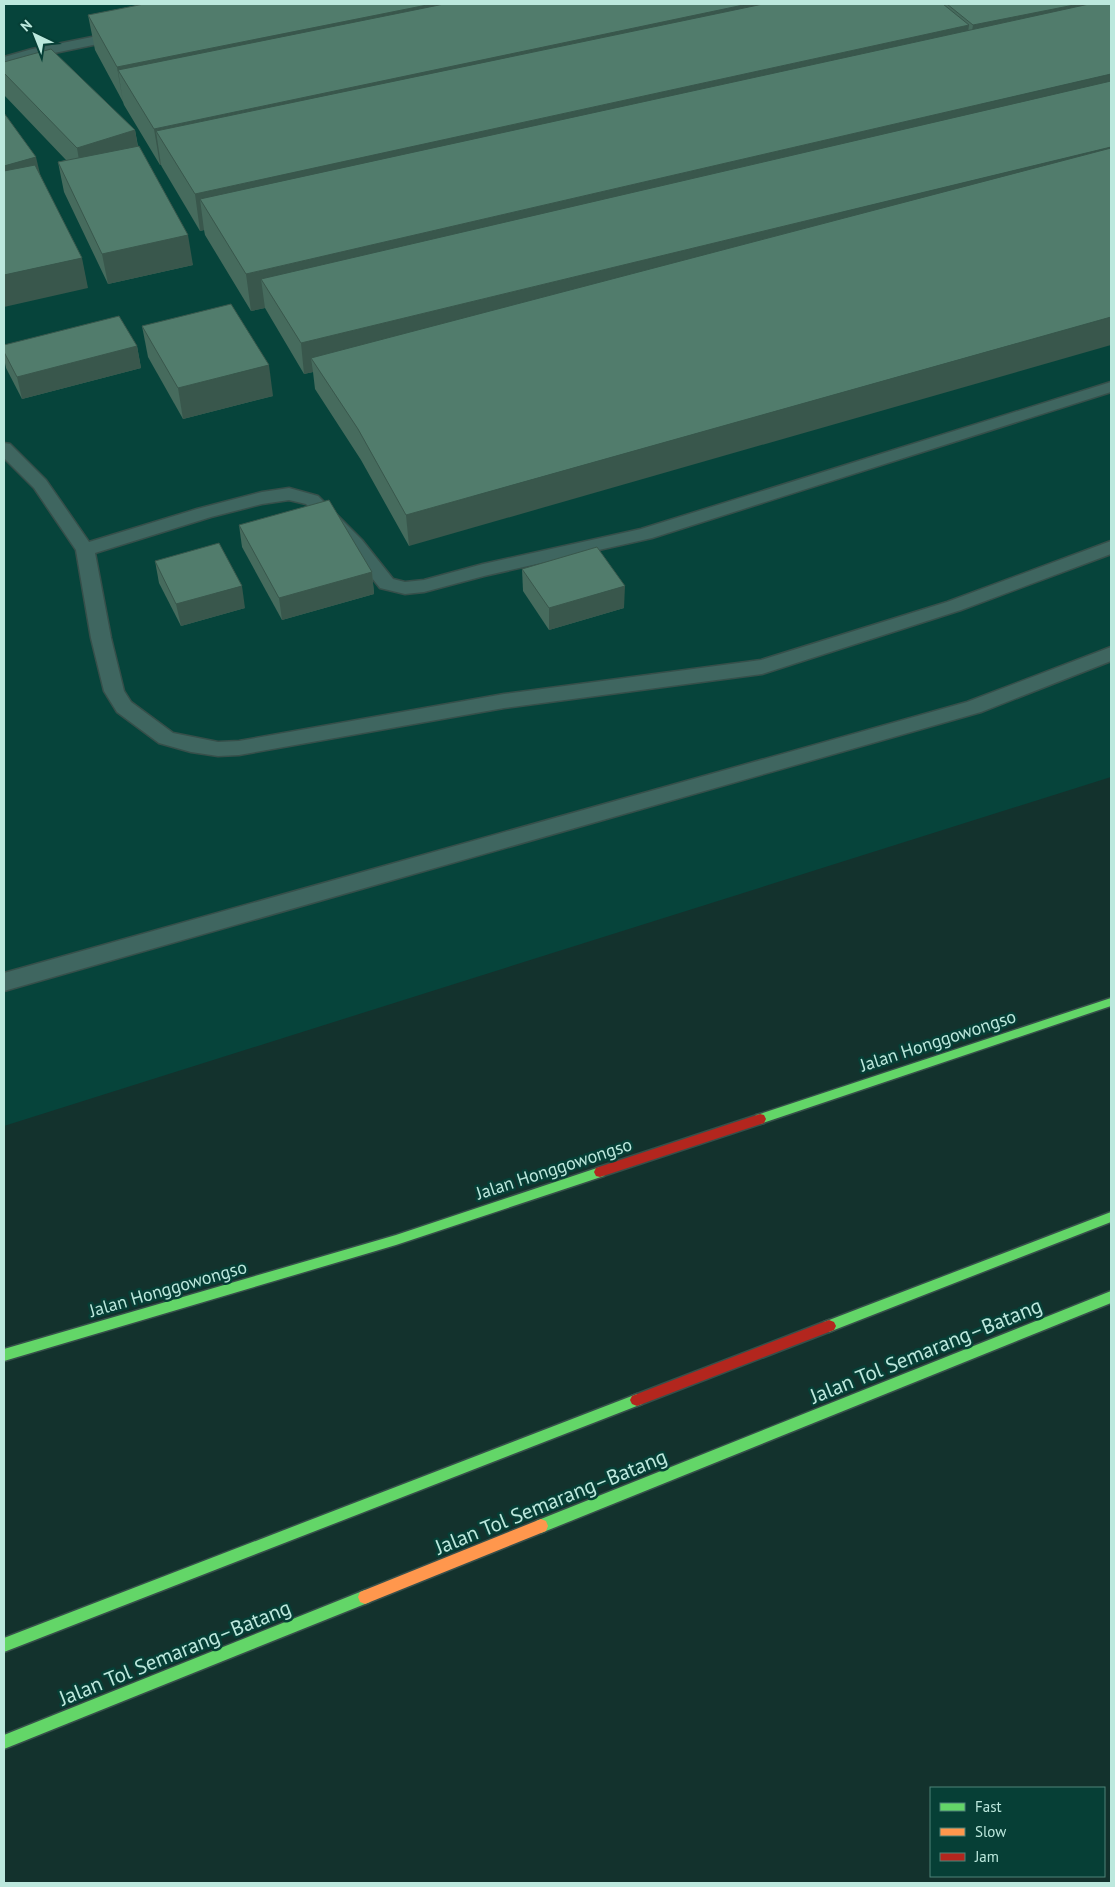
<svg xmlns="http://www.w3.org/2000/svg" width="1115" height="1887" viewBox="0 0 1115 1887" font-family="'PT Sans',sans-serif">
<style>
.built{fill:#06443b}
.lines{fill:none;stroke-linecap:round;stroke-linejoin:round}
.lane-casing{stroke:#364f4a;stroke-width:3}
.fast-casing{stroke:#364f4a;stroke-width:3}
.slow-casing{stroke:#364f4a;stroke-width:3}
.jam-casing{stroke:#364f4a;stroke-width:3}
.lane{fill:#3f6660;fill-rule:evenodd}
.fast{fill:#63d668;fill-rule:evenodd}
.slow{fill:#ff974d;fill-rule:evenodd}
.jam{fill:#b3261e;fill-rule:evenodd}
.wall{fill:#466b5d}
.shaded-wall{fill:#39574c}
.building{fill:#517c6c;stroke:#39574c}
.labels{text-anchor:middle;stroke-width:5;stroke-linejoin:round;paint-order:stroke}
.street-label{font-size:18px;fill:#bce8dd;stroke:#063f36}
.near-street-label{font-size:21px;fill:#bce8dd;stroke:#063f36}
</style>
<rect width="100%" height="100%" fill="#13322d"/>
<path class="built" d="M 4,4 L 1111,4 L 1111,777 L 4,1126 Z"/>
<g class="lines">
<defs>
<g id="lane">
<path d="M 122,31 L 129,35 L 127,38 L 35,57 L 4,66 L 4,57 L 32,49 Z"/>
<path d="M 1111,382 L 1111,392 L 652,538 L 484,576 L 424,592 L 405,594 L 380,588 L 348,548 L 306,504 L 289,500 L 262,504 L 211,517 L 95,553 L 111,638 L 124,691 L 131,702 L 173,733 L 218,742 L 239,741 L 504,694 L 761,660 L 947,602 L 1111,541 L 1111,554 L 961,610 L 762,674 L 504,708 L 239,755 L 218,756 L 191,752 L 159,743 L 117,712 L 104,691 L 91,638 L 76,550 L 34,488 L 4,458 L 4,443 L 10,444 L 46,480 L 89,542 L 197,509 L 262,492 L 289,488 L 318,496 L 362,540 L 393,579 L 405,582 L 424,580 L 483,564 L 641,529 Z"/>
<path d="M 1111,647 L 1111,661 L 981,712 L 4,991 L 4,973 L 967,702 Z"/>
</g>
<g id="fast">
<path d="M 1111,998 L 1111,1006 L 760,1124 L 756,1123 L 754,1119 L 756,1115 L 760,1114 Z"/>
<path d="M 600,1167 L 604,1168 L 606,1172 L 604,1176 L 396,1245 L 4,1361 L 4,1349 L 396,1235 Z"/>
<path d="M 1111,1212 L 1111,1222 L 829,1332 L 824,1330 L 822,1326 L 824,1322 Z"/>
<path d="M 1111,1291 L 1111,1303 L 541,1533 L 536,1531 L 534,1526 L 536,1521 Z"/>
<path d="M 637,1394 L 642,1396 L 644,1400 L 642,1404 L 4,1652 L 4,1638 Z"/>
<path d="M 365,1590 L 370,1592 L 372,1597 L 370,1602 L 4,1749 L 4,1735 Z"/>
</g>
<path id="slow" d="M 541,1519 L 546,1521 L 548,1526 L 546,1531 L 365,1604 L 360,1602 L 358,1597 L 360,1592 Z"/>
<g id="jam">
<path d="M 760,1114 L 764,1115 L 766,1119 L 764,1123 L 600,1177 L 596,1176 L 594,1172 L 596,1168 Z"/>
<path d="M 829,1320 L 834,1322 L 836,1326 L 834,1330 L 637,1406 L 632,1404 L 630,1400 L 632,1396 Z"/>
</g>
</defs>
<use href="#lane" class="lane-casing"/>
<use href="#fast" class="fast-casing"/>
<use href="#slow" class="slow-casing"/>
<use href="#jam" class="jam-casing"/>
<use href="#lane" class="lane"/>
<use href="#fast" class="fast"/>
<use href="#slow" class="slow"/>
<use href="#jam" class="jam"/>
</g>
<g class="wall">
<path d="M 144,4 L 1111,4 L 409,546 L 361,460 L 315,389 L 313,372 L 304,374 L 265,308 L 251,311 L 205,235 L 204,230 L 200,231 L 162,167 L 161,165 L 160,165 L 124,105 L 123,102 L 95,50 L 88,15 Z"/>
<path d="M 4,62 L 135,130 L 138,146 L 193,265 L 108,284 L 64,192 L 58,162 L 66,160 L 4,95 Z"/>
<path d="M 142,326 L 273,396 L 183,419 L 148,357 Z"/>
<path d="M 4,345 L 137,346 L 141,368 L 22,399 L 6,368 L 4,358 Z"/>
<path d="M 239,525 L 372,572 L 374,594 L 282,620 L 242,547 Z"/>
<path d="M 155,561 L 245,608 L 181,626 L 159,583 Z"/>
<path d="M 522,569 L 624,608 L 549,630 L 523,591 Z"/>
</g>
<g class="shaded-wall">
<path d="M 432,4 L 605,4 L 118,70 L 123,102 L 117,67 Z"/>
<path d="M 748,4 L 893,4 L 156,131 L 161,165 L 160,165 L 154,129 Z"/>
<path d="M 1079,4 L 1101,4 L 967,60 L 973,25 Z"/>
<path d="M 969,25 L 964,60 L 200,199 L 204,230 L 200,231 L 195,194 Z"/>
<path d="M 1111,74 L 1111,108 L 261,279 L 265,308 L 251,311 L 246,274 Z"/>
<path d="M 135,130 L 140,160 L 82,178 L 77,148 Z"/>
<path d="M 1111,147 L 1111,175 L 311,358 L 313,372 L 304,374 L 301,343 Z"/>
<path d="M 36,157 L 41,178 L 4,188 L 4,166 Z"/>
<path d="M 188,235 L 193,265 L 108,284 L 102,254 Z"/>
<path d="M 82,258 L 88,288 L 4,307 L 4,275 Z"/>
<path d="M 1111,317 L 1111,345 L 409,546 L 406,515 Z"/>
<path d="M 137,346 L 141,368 L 22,399 L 17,377 Z"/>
<path d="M 269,365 L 273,396 L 183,419 L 178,388 Z"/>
<path d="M 372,572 L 374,594 L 282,620 L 279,598 Z"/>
<path d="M 242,586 L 245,608 L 181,626 L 176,604 Z"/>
<path d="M 625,586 L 624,608 L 549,630 L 549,608 Z"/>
</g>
<g class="building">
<path d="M 144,4 L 432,4 L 117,67 L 88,15 Z"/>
<path d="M 444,4 L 748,4 L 154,129 L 118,70 Z"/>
<path d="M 763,4 L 943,4 L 969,25 L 195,194 L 156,131 Z"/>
<path d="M 947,4 L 1079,4 L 973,25 Z"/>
<path d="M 1089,4 L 1111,4 L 1111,74 L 246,274 L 200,199 Z"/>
<path d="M 51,49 L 135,130 L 77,148 L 4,73 L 4,62 Z"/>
<path d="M 1111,81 L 1111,147 L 301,343 L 261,279 Z"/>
<path d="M 4,113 L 36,157 L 4,166 Z"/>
<path d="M 139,146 L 188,235 L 102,254 L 58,162 Z"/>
<path d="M 1111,148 L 1111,317 L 406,515 L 358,429 L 311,358 Z"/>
<path d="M 35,165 L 82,258 L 4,275 L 4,171 Z"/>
<path d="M 231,304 L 269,365 L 178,388 L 142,326 Z"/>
<path d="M 119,316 L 137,346 L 17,377 L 4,352 L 4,345 Z"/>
<path d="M 329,500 L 372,572 L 279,598 L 239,525 Z"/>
<path d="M 219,543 L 242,586 L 176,604 L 155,561 Z"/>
<path d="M 597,547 L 625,586 L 549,608 L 522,569 Z"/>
</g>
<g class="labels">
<g class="street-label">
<text transform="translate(938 1041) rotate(-18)" y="6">Jalan Honggowongso</text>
<text transform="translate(554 1169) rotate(-18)" y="6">Jalan Honggowongso</text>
<text transform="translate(168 1289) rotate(-16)" y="6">Jalan Honggowongso</text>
</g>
<g class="near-street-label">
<text transform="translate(926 1351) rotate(-22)" y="7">Jalan Tol Semarang–Batang</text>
<text transform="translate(551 1502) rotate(-22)" y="7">Jalan Tol Semarang–Batang</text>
<text transform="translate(175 1653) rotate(-22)" y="7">Jalan Tol Semarang–Batang</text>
</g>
</g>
<rect width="1115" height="1887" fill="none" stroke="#bce8dd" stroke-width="10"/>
<rect x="930" y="1787" width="175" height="90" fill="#063f36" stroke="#4f8379"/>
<rect x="940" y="1803" width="25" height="8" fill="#63d668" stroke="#4f8379"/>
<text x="975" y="1812" font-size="15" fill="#bce8dd">Fast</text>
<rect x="940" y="1828" width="25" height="8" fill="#ff974d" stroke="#4f8379"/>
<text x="975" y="1837" font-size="15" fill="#bce8dd">Slow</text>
<rect x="940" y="1853" width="25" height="8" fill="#b3261e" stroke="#4f8379"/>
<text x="975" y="1862" font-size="15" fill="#bce8dd">Jam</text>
<g transform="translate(35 35) rotate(317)" stroke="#063f36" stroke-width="4" paint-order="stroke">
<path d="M0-4L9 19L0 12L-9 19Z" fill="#bce8dd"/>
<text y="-8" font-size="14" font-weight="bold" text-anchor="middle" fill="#bce8dd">N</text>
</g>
</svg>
